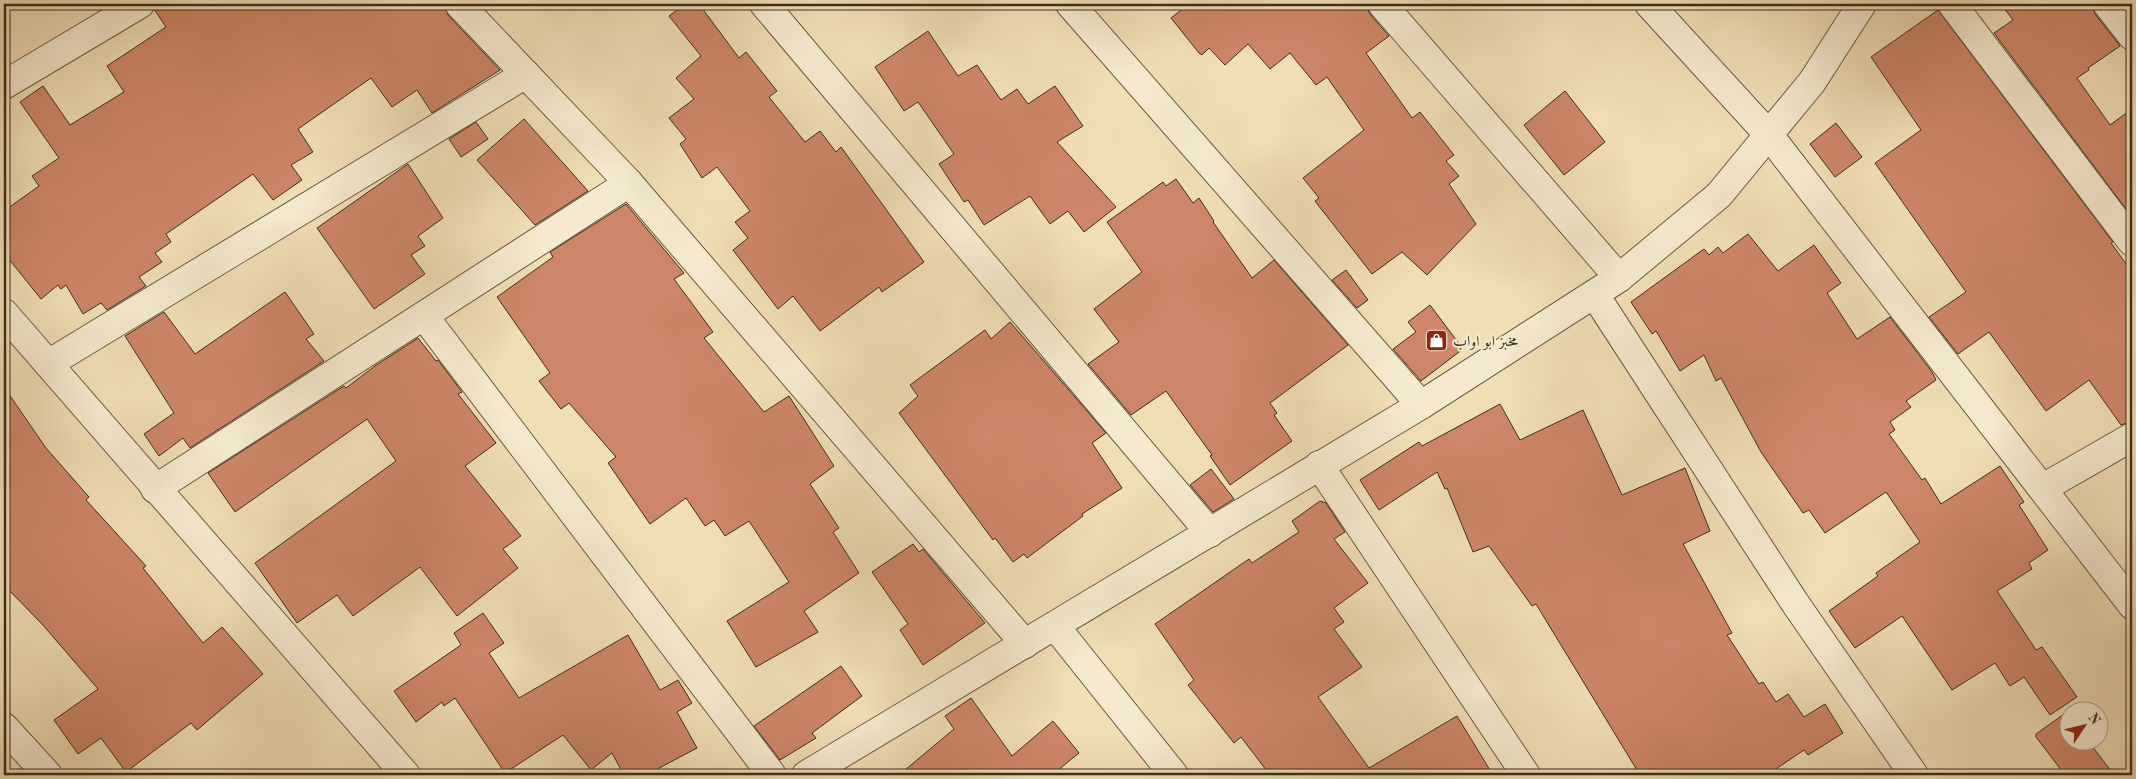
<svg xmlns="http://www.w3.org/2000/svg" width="2136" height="779" viewBox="0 0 2136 779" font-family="'Old Standard TT',Amiri,serif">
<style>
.building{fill:#cd8667;stroke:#3d2f1d}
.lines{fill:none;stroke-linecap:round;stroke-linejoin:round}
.minor-casing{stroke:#6a5b43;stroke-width:30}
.minor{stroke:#f5eacf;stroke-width:28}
.labels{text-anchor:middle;stroke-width:4;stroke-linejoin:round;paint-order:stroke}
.poi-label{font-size:15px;fill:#3d2f1d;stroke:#f5eacf;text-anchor:start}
</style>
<rect width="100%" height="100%" fill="#f0deb5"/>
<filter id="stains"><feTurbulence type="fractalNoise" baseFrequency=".004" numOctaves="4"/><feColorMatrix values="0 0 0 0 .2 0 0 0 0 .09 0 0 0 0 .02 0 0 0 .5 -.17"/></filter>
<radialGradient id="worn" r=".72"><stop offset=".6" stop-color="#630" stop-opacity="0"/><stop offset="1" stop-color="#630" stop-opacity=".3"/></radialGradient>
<g class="building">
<path d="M 156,4 L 444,4 L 448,15 L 500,70 L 432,113 L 417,90 L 392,107 L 371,78 L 298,129 L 313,152 L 291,165 L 302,180 L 273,200 L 253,174 L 166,234 L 171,242 L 155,253 L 162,262 L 139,277 L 146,286 L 107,310 L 101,303 L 83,314 L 66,285 L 61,289 L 58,285 L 41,299 L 4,253 L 4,211 L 39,186 L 32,176 L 59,158 L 20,102 L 43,86 L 70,125 L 124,92 L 107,66 L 166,27 L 154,9 Z"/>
<path d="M 685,4 L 699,4 L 739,58 L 746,52 L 777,91 L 769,97 L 805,142 L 820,131 L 836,152 L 841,147 L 924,262 L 882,292 L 879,287 L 820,331 L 793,296 L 778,309 L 733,250 L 748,238 L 735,222 L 750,211 L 717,167 L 702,178 L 680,144 L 686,139 L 669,118 L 694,99 L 676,78 L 701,56 L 669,16 Z"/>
<path d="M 1189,4 L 1365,4 L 1370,14 L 1389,36 L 1366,53 L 1412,118 L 1420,112 L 1454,155 L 1446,161 L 1459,176 L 1449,184 L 1476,224 L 1427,275 L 1402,252 L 1372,274 L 1315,201 L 1319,198 L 1303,178 L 1364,130 L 1327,77 L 1316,85 L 1290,53 L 1270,69 L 1248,44 L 1225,65 L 1209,48 L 1202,55 L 1199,53 L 1171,18 Z"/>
<path d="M 2001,4 L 2092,4 L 2095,14 L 2120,46 L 2088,68 L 2089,70 L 2077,78 L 2110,125 L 2132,109 L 2132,205 L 2126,209 L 1994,33 L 2013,20 Z"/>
<path d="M 1938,10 L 2113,242 L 2111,243 L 2132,272 L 2132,421 L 2121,425 L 2089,380 L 2046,411 L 1989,332 L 1958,354 L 1929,317 L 1966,292 L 1875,163 L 1921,130 L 1871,57 Z"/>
<path d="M 928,31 L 958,76 L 977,65 L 1001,100 L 1017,89 L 1028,104 L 1055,86 L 1083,126 L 1057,142 L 1116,207 L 1084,232 L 1068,211 L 1050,224 L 1030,196 L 984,225 L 968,200 L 964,202 L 939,164 L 954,154 L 918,102 L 904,111 L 875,67 Z"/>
<path d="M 1565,91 L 1605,142 L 1564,175 L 1524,125 Z"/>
<path d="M 524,119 L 588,191 L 535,225 L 477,160 Z"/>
<path d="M 476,122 L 488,139 L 461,157 L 449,139 Z"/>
<path d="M 1836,123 L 1862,157 L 1835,177 L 1810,144 Z"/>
<path d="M 408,164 L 443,218 L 418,236 L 425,246 L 411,255 L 425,274 L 374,309 L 317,228 Z"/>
<path d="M 1176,179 L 1193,203 L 1199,198 L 1214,221 L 1213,222 L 1252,278 L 1274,260 L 1348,345 L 1270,403 L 1277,413 L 1274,415 L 1292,441 L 1230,485 L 1210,456 L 1212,455 L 1166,391 L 1131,415 L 1088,364 L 1119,342 L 1094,309 L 1142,272 L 1107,222 L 1163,182 L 1166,186 Z"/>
<path d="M 626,204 L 684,273 L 674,279 L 713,332 L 704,338 L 764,412 L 789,396 L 834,466 L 810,484 L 839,528 L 833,532 L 859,573 L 804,611 L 818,632 L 756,667 L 727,621 L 789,582 L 749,521 L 725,536 L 714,520 L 705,526 L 686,498 L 650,524 L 608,463 L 616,457 L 569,403 L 561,409 L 539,381 L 550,373 L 497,297 L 553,257 L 550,252 Z"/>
<path d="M 1748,234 L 1778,271 L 1814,245 L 1841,283 L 1827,293 L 1857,339 L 1890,317 L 1932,372 L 1936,380 L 1906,401 L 1911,407 L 1890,422 L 1895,430 L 1889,434 L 1922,480 L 1925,478 L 1941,504 L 2000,466 L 2024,502 L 2019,505 L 2048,550 L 2029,563 L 2032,569 L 1997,591 L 2036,650 L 2042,647 L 2077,697 L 2050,715 L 2024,677 L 2010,686 L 1995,663 L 1952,690 L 1902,616 L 1855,648 L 1829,611 L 1878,576 L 1876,573 L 1920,542 L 1886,492 L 1825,533 L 1809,510 L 1803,513 L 1761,452 L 1721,378 L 1716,381 L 1704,355 L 1680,371 L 1656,331 L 1652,334 L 1631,302 L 1704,249 L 1709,255 L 1718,247 L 1723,253 Z"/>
<path d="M 1346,270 L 1368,300 L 1357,308 L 1332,280 Z"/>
<path d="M 285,292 L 314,334 L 306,339 L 324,361 L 190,448 L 183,438 L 159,456 L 144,434 L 174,413 L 125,336 L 164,312 L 195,354 Z"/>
<path d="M 1430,305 L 1463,349 L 1421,381 L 1393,349 L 1416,332 L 1408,322 Z"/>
<path d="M 1010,322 L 1106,433 L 1092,443 L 1122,488 L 1082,514 L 1083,516 L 1027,558 L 1024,554 L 1013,562 L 995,538 L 993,540 L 899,413 L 918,396 L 910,385 L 985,330 L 991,339 Z"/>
<path d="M 418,338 L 436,361 L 438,360 L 462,392 L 458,394 L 496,443 L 465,466 L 521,536 L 503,549 L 518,568 L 457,616 L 420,567 L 353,616 L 337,595 L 297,623 L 255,563 L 396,461 L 367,419 L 235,512 L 208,473 L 344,386 L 346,388 L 375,366 Z"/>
<path d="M 4,387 L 46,448 L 89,497 L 86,500 L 146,566 L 143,568 L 203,643 L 222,627 L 263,674 L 197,730 L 191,723 L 126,772 L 101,738 L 78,754 L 54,720 L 98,689 L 42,624 L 4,585 Z"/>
<path d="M 1500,404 L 1520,440 L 1583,410 L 1622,495 L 1685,468 L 1710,531 L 1683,544 L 1732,633 L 1727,635 L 1759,684 L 1763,682 L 1776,702 L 1788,694 L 1804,717 L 1825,704 L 1843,733 L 1808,755 L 1804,750 L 1767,775 L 1640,775 L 1536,604 L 1532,606 L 1489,546 L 1473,552 L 1447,488 L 1445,489 L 1437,472 L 1379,510 L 1360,480 L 1419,442 L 1422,446 Z"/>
<path d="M 1211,469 L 1234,499 L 1213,512 L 1190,485 Z"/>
<path d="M 1320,501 L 1326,503 L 1345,532 L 1334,539 L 1368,583 L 1334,608 L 1344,622 L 1334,629 L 1362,667 L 1318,697 L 1369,768 L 1457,716 L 1493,775 L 1270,775 L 1241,737 L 1234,743 L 1188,685 L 1194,680 L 1155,624 L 1249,559 L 1252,563 L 1299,532 L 1292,521 Z"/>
<path d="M 913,544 L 919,552 L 923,549 L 985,623 L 923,665 L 900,630 L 908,624 L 872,572 Z"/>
<path d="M 483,613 L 504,643 L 489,653 L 519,698 L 628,635 L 660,690 L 678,680 L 692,703 L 677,712 L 697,748 L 646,775 L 624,775 L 612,753 L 591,770 L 563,735 L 505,773 L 455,698 L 444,706 L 442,702 L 416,722 L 394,691 L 461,645 L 454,633 Z"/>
<path d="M 841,666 L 862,696 L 812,733 L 816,738 L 780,760 L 754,726 Z"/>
<path d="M 971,698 L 1012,756 L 1053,721 L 1079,753 L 1052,775 L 899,775 L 954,729 L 945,716 Z"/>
<path d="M 2067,712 L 2068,742 L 2089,742 L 2114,775 L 2065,775 L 2036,737 L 2036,734 Z"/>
</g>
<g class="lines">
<defs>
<g id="minor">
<path d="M 459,4 L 629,183 L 1025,644"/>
<path d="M 764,4 L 1210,533"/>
<path d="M 1070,4 L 1421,405"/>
<path d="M 1382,4 L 1619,278"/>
<path d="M 1649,4 L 1769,135 L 2132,605"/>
<path d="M 1952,4 L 2132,242"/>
<path d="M 2107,4 L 2132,36"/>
<path d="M 4,85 L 140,4"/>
<path d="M 1595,295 L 1795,603 L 1914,775"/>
<path d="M 4,313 L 406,775"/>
<path d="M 424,316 L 772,775"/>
<path d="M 48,364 L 526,74"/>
<path d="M 1319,465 L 1526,775"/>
<path d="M 2043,488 L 2132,437"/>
<path d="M 155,489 L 629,183"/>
<path d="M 1055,626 L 1174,775"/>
<path d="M 4,727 L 48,775"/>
<path d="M 806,775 L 1421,405 L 1619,278 L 1719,195 L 1812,82 L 1862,4"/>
</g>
</defs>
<use href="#minor" class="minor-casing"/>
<use href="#minor" class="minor"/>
</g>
<defs>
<symbol id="shop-square" viewBox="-11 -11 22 22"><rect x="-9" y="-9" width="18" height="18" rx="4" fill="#8f2418" stroke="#f5eacf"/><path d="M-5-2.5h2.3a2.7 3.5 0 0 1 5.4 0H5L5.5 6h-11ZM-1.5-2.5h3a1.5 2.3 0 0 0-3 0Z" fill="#fff"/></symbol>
</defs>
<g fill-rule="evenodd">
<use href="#shop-square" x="1424" y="328" width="25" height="25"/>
</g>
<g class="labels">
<g class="poi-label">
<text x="1453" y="346">مخبز ابو اواب</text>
</g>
</g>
<rect width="2136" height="779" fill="none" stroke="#f0deb5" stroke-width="20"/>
<rect x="5" y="5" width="2126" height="769" fill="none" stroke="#3d2f1d" stroke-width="2.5"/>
<rect x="10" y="10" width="2116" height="759" fill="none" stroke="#3d2f1d"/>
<g transform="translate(2084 726) rotate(55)"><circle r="24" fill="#f5eacf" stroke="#ab9f88"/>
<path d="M0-4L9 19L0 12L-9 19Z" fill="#8f2418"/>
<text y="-8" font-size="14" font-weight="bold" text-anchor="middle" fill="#3d2f1d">N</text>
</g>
<rect width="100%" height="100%" filter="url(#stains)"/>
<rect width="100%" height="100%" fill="url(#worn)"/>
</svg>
